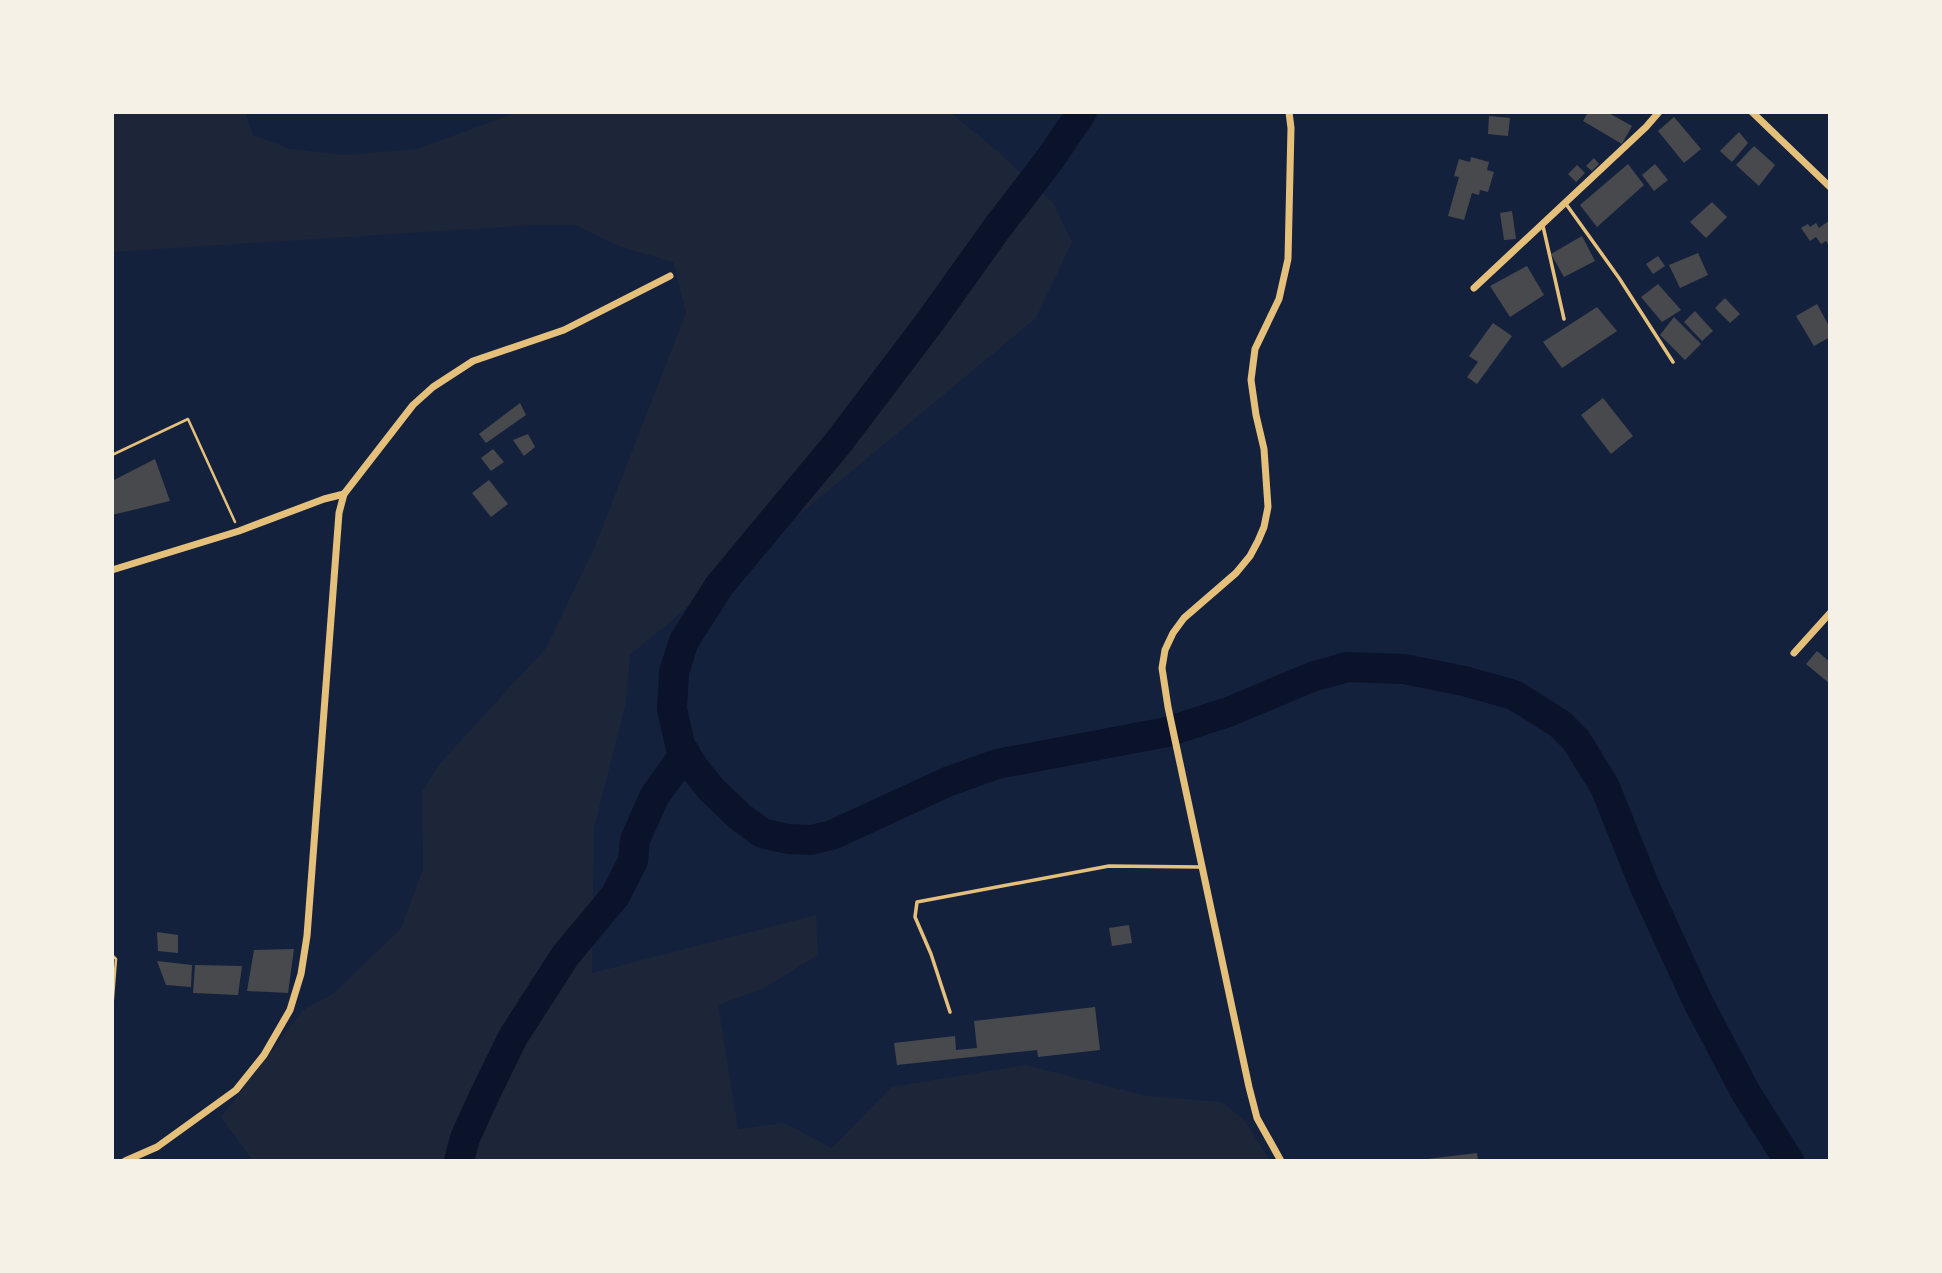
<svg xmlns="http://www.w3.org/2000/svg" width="1942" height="1273" viewBox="0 0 1942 1273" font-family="Mulish,sans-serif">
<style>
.green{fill:#1d2539}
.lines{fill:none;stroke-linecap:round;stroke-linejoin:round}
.river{stroke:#0b132b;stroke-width:30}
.building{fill:#48494c}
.path{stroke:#e5c07b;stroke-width:2.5}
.service{stroke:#e5c07b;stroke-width:3.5}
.minor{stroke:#e5c07b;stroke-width:7}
</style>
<rect width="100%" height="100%" fill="#14213d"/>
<path class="green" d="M 112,112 L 245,112 L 253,135 L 291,149 L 345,155 L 417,149 L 518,112 L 950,112 L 1001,154 L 1054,204 L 1072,242 L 1036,318 L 630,655 L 626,702 L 594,828 L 592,973 L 816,915 L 818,955 L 764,988 L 718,1005 L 738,1129 L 784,1123 L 832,1148 L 891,1087 L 1026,1065 L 1147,1096 L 1222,1102 L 1245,1121 L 1270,1161 L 253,1161 L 221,1117 L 303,1010 L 333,994 L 401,928 L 423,869 L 422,792 L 441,762 L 546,648 L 595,546 L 686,313 L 673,262 L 621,247 L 575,225 L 533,225 L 112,252 Z"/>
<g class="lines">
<g class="river">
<path d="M 1082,112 L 1050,159 L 997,228 L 932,319 L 838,443 L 719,586 L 684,641 L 674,672 L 672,709 L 680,745 L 694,768 L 711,789 L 739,816 L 762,833 L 788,839 L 811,840 L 832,835 L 947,782 L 997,764 L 1167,732 L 1228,712 L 1312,677 L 1347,667 L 1404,669 L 1464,681 L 1514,695 L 1560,724 L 1576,740 L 1605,787 L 1645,887 L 1697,1000 L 1746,1093 L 1789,1161"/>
<path d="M 459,1161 L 465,1138 L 485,1094 L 513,1037 L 565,956 L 615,896 L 633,861 L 635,840 L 654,797 L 685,753"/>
</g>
</g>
<g class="building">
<path d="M 1588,112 L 1607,112 L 1632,126 L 1622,144 L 1583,121 Z"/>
<path d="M 1489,116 L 1510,118 L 1508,136 L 1488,134 Z"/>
<path d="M 1674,117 L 1701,149 L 1684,163 L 1658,131 Z"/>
<path d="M 1739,132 L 1748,143 L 1732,162 L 1720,151 Z"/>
<path d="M 1754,146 L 1775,165 L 1759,186 L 1736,165 Z"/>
<path d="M 1471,157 L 1489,162 L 1487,170 L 1494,172 L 1488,192 L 1480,190 L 1479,195 L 1472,193 L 1464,220 L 1448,216 L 1459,177 L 1454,176 L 1459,159 L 1470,162 Z"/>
<path d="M 1594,158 L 1599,164 L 1592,171 L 1586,166 Z"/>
<path d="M 1628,164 L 1644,185 L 1597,227 L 1580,205 Z"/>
<path d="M 1655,164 L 1668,180 L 1654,191 L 1642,175 Z"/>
<path d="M 1577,165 L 1585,173 L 1576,182 L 1568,174 Z"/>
<path d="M 1712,202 L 1727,217 L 1706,238 L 1690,222 Z"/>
<path d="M 1512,211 L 1516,239 L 1504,240 L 1500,213 Z"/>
<path d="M 1830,220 L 1830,248 L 1826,241 L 1821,244 L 1816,237 L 1810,241 L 1801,228 L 1808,224 L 1810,227 L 1816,223 L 1819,228 Z"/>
<path d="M 1582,236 L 1595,261 L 1564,277 L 1551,254 Z"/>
<path d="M 1698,253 L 1708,275 L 1680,288 L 1669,265 Z"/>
<path d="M 1658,256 L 1665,266 L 1653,274 L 1646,264 Z"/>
<path d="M 1527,266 L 1544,295 L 1510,317 L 1490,286 Z"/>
<path d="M 1658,284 L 1681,310 L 1662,322 L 1641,297 Z"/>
<path d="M 1725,298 L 1740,314 L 1730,323 L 1715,308 Z"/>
<path d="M 1817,304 L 1830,328 L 1830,337 L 1814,346 L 1796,316 Z"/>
<path d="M 1597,307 L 1617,331 L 1562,368 L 1543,342 Z"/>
<path d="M 1695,311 L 1713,331 L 1702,341 L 1684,322 Z"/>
<path d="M 1674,317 L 1701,344 L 1685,360 L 1660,335 Z"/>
<path d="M 1493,323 L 1512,336 L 1477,384 L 1467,377 L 1478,362 L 1469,356 Z"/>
<path d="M 1603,398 L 1633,436 L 1611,454 L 1581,415 Z"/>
<path d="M 520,403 L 526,415 L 486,443 L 479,434 Z"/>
<path d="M 528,434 L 535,447 L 524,456 L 513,440 Z"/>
<path d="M 493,449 L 504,462 L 491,471 L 481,458 Z"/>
<path d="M 155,459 L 170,501 L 112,515 L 112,481 Z"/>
<path d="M 489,480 L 508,504 L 491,517 L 472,493 Z"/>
<path d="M 1817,651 L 1830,662 L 1830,684 L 1806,664 Z"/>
<path d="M 1129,925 L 1132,943 L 1112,946 L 1109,928 Z"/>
<path d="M 157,932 L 178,935 L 178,953 L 158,951 Z"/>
<path d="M 294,949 L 288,993 L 247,991 L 254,950 Z"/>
<path d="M 157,961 L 192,965 L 191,987 L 166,985 Z"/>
<path d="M 195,965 L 242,966 L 238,995 L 193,993 Z"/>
<path d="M 1095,1007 L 1100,1050 L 1038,1057 L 1037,1050 L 897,1065 L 894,1043 L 955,1036 L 956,1050 L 977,1048 L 974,1021 Z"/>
<path d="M 1477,1153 L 1478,1161 L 1427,1161 L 1427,1159 Z"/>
</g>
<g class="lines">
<g class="path">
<path d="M 112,455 L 188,419 L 235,522"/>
<path d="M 112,955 L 116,959 L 112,1011"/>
</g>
<g class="service">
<path d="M 1566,204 L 1619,278 L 1673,362"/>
<path d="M 1543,226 L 1564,319"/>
<path d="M 950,1012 L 931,954 L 915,917 L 917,902 L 1109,866 L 1200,867"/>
</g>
<g class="minor">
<path d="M 1752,112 L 1830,187"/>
<path d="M 1474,288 L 1646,127 L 1659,112"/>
<path d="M 112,570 L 239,531 L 324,499 L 344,494"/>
<path d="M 1794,653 L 1830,613"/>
<path d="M 125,1161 L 157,1147 L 236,1090 L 264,1055 L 290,1010 L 301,974 L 307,936 L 339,513 L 344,494 L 413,405 L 433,387 L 473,361 L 564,330 L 670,276"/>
<path d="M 1281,1161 L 1257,1118 L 1249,1087 L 1168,707 L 1162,668 L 1165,650 L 1173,633 L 1184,618 L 1236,573 L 1250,556 L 1258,541 L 1264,527 L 1268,507 L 1264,449 L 1256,415 L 1251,380 L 1255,349 L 1279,299 L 1288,259 L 1291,128 L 1289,112"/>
</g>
</g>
<rect width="1942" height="1273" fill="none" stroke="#f6f1e7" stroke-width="228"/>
</svg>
